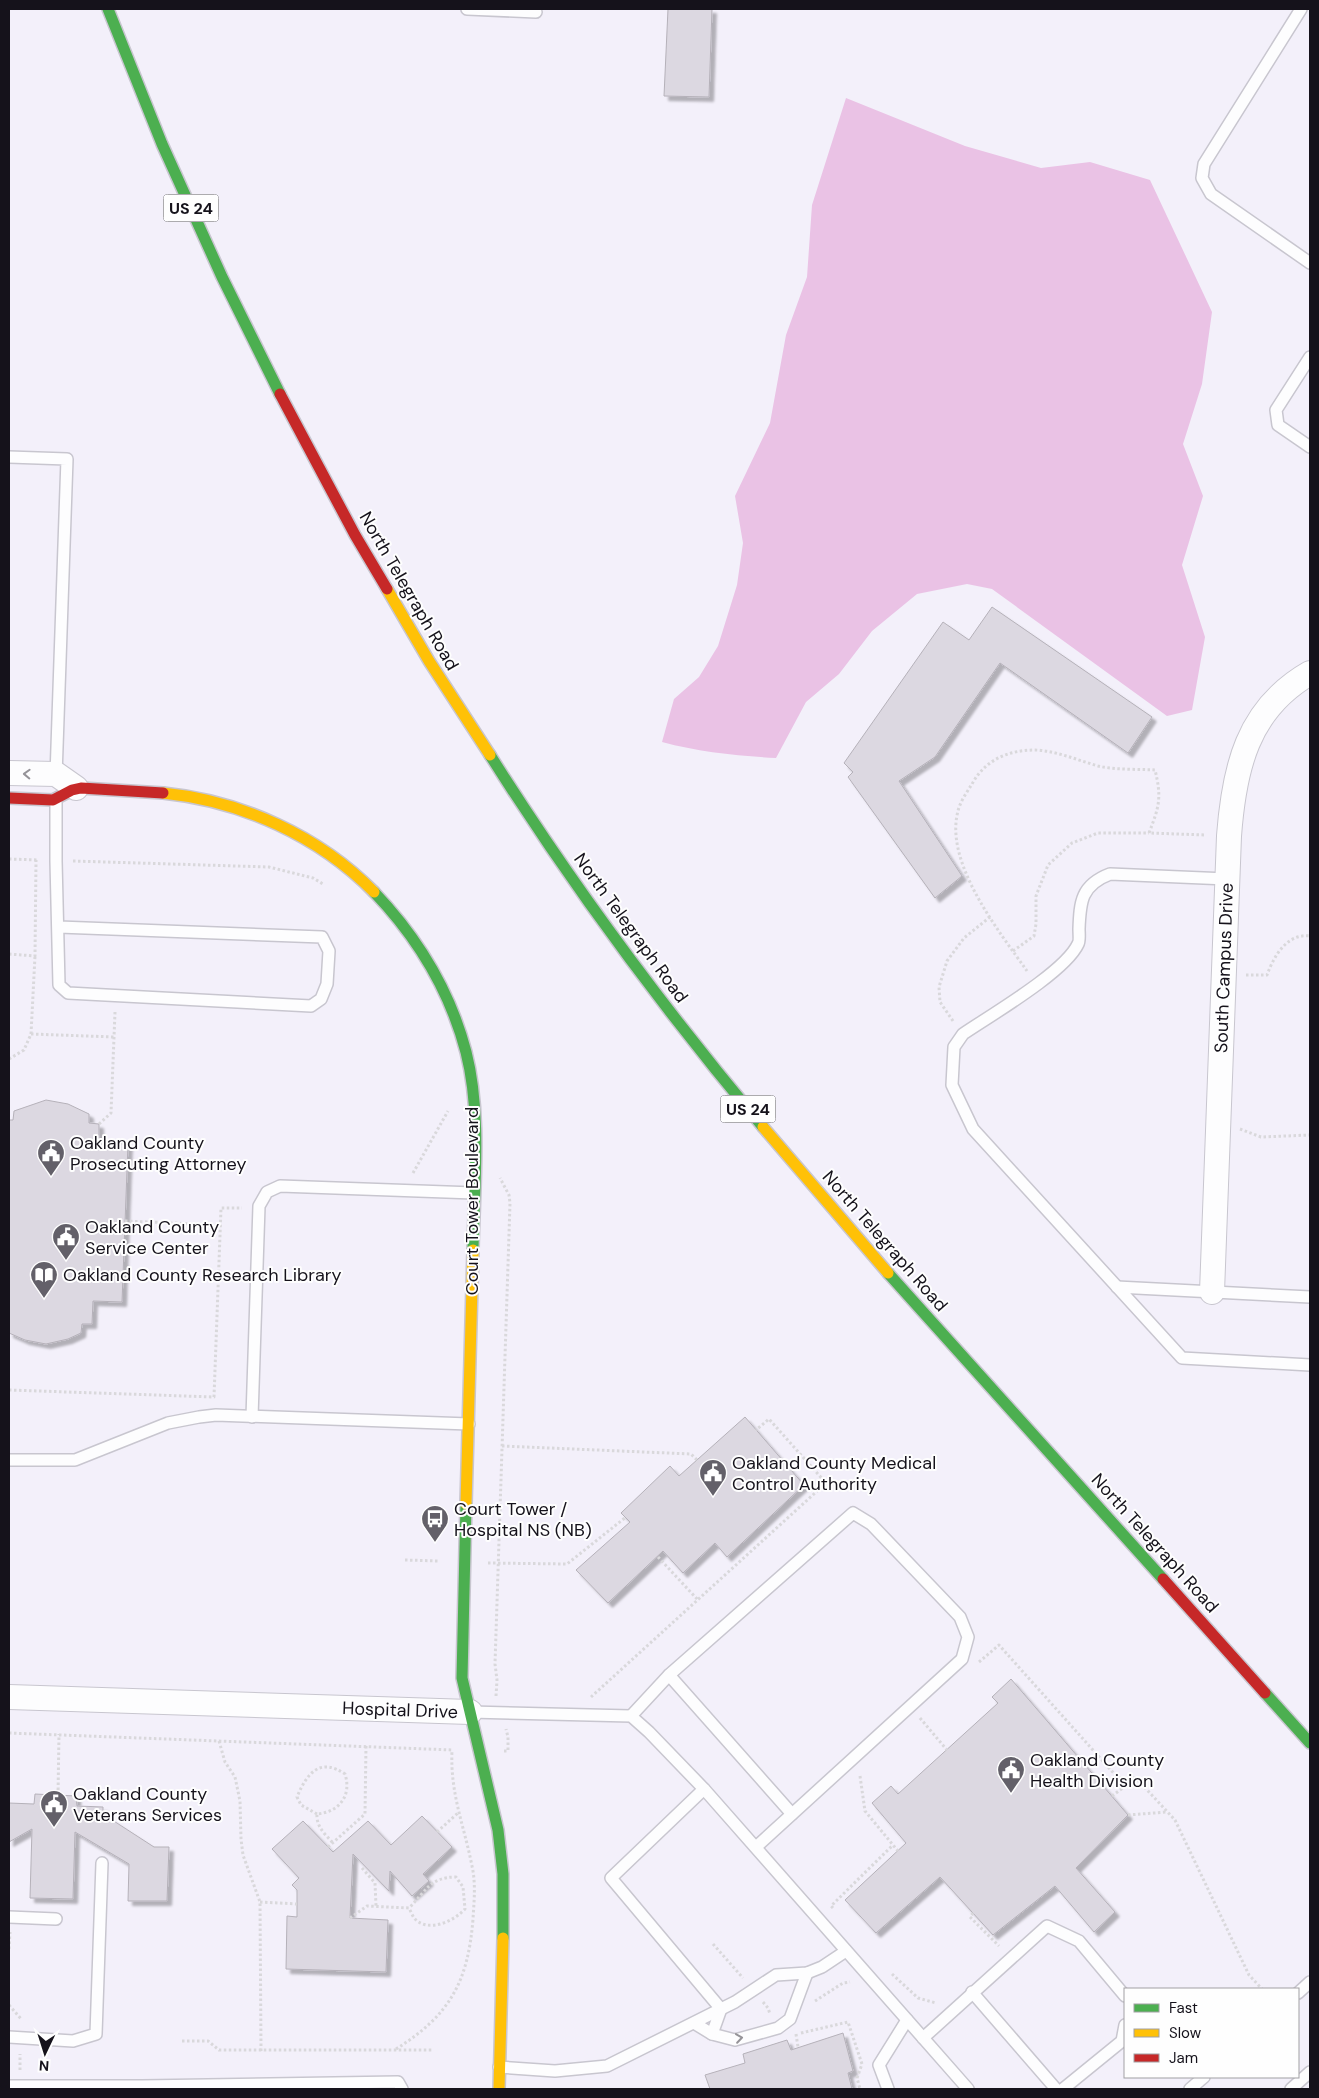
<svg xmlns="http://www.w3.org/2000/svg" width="1319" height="2098" viewBox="0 0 1319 2098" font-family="'DM Sans',sans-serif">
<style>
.forest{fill:#eac2e5}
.building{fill:#dcd8e1;stroke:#b5b1b9;filter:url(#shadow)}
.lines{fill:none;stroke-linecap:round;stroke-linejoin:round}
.lane-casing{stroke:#c8c6cf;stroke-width:14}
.street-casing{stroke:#c8c6cf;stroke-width:26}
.fast-casing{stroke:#c8c6cf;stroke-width:14}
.slow-casing{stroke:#c8c6cf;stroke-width:14}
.jam-casing{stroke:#c8c6cf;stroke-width:14}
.path{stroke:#d9d8db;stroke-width:3;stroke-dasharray:2.5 2.5;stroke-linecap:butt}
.lane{stroke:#fdfdfe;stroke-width:11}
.street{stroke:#fdfdfe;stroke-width:24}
.fast{stroke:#4caf50;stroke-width:11}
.slow{stroke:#ffc107;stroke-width:11}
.jam{stroke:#c62828;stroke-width:11}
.oneway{stroke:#959398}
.labels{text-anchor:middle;stroke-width:4;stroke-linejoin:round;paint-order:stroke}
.shield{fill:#fefefe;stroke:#5b595f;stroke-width:1}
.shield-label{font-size:16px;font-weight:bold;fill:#15121b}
.street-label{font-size:18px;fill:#15121b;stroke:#fefefe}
.poi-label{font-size:18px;fill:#15121b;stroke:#fefefe;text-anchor:start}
</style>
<defs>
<filter id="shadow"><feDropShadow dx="4.5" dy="4.5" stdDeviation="1" flood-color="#0004"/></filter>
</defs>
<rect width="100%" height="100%" fill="#f3f0fa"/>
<path class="forest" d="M 846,98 L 965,146 L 1041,168 L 1090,162 L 1150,180 L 1212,312 L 1202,384 L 1183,444 L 1203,496 L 1182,565 L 1205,637 L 1192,710 L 1167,716 L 992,589 L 967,584 L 917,594 L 872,631 L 839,674 L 806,702 L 776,758 C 738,756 699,752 662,742 L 674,699 L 699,677 L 718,646 L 737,585 L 743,543 L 735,496 L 770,423 L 786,335 L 807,277 L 812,205 Z"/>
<g class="building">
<path d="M 668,9 L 712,9 L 709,97 L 664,96 Z"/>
<path d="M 992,607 L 1152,717 L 1128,753 L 1000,663 L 935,757 L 899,781 L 962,876 L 935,898 L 848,777 L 853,772 L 844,763 L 943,622 L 969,640 Z"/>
<path d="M 46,1100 L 68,1104 L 89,1114 L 89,1123 L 99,1124 L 99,1143 L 128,1144 L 122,1302 L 93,1301 L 92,1324 L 82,1324 L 81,1333 L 68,1339 L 46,1344 L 25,1340 L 9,1333 L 9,1120 L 13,1120 L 14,1111 Z"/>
<path d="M 745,1417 L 804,1485 L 727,1557 L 715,1543 L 683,1573 L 663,1551 L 608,1603 L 576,1570 L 630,1522 L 621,1513 L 670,1466 L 679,1476 Z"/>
<path d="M 1011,1679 L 1128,1815 L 1076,1868 L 1115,1912 L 1094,1932 L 1055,1886 L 993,1935 L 940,1877 L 876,1933 L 845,1900 L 906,1843 L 872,1803 L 891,1786 L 898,1794 L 998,1703 L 992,1697 Z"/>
<path d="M 35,1794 L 76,1796 L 77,1806 L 103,1807 L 103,1814 L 154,1847 L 169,1847 L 167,1901 L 128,1901 L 129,1864 L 75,1832 L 73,1899 L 30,1898 L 32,1829 L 9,1842 L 9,1803 L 34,1804 Z"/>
<path d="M 422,1816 L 452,1847 L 423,1874 L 429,1881 L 412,1896 L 390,1871 L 389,1891 L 353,1854 L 350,1918 L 388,1920 L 386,1972 L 286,1969 L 287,1916 L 297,1917 L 297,1890 L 292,1885 L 299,1878 L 272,1849 L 303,1821 L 333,1852 L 368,1821 L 391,1845 Z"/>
<path d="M 843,2033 L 853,2071 L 848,2073 L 852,2089 L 710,2089 L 705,2075 L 745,2063 L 743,2054 L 787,2040 L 791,2050 Z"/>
</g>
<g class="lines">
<defs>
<g id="lane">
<path d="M 467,9 L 536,12"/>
<path d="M 1301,9 L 1204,164 L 1202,178 L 1211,194 L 1310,263"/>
<path d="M 1310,357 L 1276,410 L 1278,425 L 1310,447"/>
<path d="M 9,457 L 67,459 L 56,776"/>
<path d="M 56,800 L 56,861 L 59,985 L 68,993 L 311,1006 L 321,999 L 327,984 L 329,951 L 322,937 L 59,927"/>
<path d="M 1227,879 L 1110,874 C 1081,885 1080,902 1079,929 C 1079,934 1080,941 1078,944 C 1065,972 991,1015 963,1034 L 954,1047 L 952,1085 L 973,1129 L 1182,1358 L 1310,1365"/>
<path d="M 1117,1287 L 1310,1297"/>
<path d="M 252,1417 L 259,1206 L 267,1192 L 280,1186 L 474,1193"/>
<path d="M 9,1460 L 75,1460 L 168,1423 L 199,1417 L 216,1415 L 469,1424"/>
<path d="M 669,1675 L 792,1814"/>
<path d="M 470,1712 L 631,1716 L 649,1732 L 704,1789 L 968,2089"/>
<path d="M 631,1716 L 669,1675 L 853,1513 L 871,1524 L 960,1617 L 968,1637 L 962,1659 L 756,1847"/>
<path d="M 704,1789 L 611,1878 L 721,2009 L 712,2034"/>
<path d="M 9,1917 L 56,1919"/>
<path d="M 972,1992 L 1056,2089"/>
<path d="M 1298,1993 L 1310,1982"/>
<path d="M 694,2023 L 712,2034 L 735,2040 L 778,2028 L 790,2019 L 807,1973"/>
<path d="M 9,2037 L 73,2041 L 96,2034 L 102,1863"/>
<path d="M 923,2038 L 1047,1926 L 1079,1941 L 1125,1996"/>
<path d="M 499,2067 L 555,2071 L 607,2066 L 735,2002 L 776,1975 L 807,1973 L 822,1967 L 846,1951"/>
<path d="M 9,2086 L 142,2086 L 398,2082 L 402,2089"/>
<path d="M 888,2089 L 879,2065 L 907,2020"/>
<path d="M 1063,2089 L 1122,2041 L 1125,2025"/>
<path d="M 1190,2089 L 1204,2077"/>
<path d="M 1291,2089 L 1310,2072"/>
</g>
<g id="street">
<path d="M 9,773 L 56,774 L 76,788"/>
<path d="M 1212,1292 L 1229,836 C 1234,769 1247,709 1310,673"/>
<path d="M 9,1697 L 470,1712"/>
</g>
<g id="fast">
<path d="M 108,9 L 162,144 L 222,277 L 280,394"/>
<path d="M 490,755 C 572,885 664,1009 763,1127"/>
<path d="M 374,892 C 418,938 450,991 466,1052 C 482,1114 474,1187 473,1250"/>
<path d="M 888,1273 L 1163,1579"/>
<path d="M 466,1504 L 462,1678 L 498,1830 L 503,1874 L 503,1938"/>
<path d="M 1265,1693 L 1310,1743"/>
</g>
<g id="slow">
<path d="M 387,589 L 429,661 L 490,755"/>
<path d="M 163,793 C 242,801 319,836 374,892"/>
<path d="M 763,1127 L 888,1273"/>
<path d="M 466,1504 L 473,1250"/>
<path d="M 499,2089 L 503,1938"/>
</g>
<g id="jam">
<path d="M 280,394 L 355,535 L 387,589"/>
<path d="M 9,798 L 53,800 L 72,790 L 81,788 L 163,793"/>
<path d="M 1163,1579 L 1265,1693"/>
</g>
</defs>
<use href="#lane" class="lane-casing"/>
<use href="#street" class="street-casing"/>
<use href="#fast" class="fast-casing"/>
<use href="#slow" class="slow-casing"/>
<use href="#jam" class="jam-casing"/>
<g class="path">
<path d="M 9,859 L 39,860"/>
<path d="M 73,861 L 269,867 L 313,878 L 323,884"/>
<path d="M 1013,951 L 1034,936 L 1036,924 L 1036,896 L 1048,865 L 1072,843 L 1098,833 L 1149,833"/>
<path d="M 9,954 L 35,956 L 36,860"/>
<path d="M 1027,971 C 999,931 944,863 958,811 C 960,802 967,792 972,784 C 985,760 1008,750 1035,750 C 1057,751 1077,760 1098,766 C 1116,770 1137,769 1155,770 C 1162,798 1159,807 1149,833 L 1206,835"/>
<path d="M 1246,975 L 1267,975 C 1274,956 1287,933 1310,936"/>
<path d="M 953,1021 L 940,1002 L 939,987 L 947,961 L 964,938 L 990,917"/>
<path d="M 31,1034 L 114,1037"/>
<path d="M 9,1059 L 24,1050 L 31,1034 L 35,956"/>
<path d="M 99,1124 L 111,1113 L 115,1012"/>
<path d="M 1240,1129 L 1261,1137 L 1310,1135"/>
<path d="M 413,1173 L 448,1111"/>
<path d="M 125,1221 L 220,1225"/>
<path d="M 9,1390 L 214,1397 L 221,1208 L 242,1208"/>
<path d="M 502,1446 L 691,1454 L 697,1460"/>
<path d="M 658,1557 L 698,1600"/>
<path d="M 405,1560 L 439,1561"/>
<path d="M 488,1563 L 567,1564 L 626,1517"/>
<path d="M 979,1662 L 999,1645 L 1118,1778 L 1136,1778 L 1175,1820 L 1249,1975 L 1262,1989"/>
<path d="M 496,1696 L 497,1680 L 495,1664 L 510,1203 L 509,1195 L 500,1178"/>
<path d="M 591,1697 L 826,1483 L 769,1419 L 756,1430"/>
<path d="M 920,1718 L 947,1750"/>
<path d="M 9,1733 L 453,1750"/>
<path d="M 219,1741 L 225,1762 L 235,1777 L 240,1801 L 241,1839 L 243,1855 L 260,1902 L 261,2051"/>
<path d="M 504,1751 L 508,1751 L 508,1737 L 506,1729"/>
<path d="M 860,1776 L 865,1811 L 898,1851"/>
<path d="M 58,1795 L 59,1734"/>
<path d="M 1112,1796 L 1136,1778"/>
<path d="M 317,1814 L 301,1805 L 297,1797 C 307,1773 320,1757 345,1774 C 352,1796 339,1812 317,1814 C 316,1827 326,1835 333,1843"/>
<path d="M 1128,1815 L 1167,1812"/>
<path d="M 437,1832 L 459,1812"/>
<path d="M 328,1847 L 365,1814 L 366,1746"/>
<path d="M 362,1868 L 375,1883 L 376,1906"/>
<path d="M 260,1902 L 297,1904"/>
<path d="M 833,1908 L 831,1906 L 893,1845"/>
<path d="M 973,1913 L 970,1917 L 999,1946"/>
<path d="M 350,1918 L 367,1906 L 409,1908 C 411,1912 413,1917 415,1919 C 429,1933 454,1921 465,1909 L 463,1887 L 456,1877 C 430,1877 426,1891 409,1908"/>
<path d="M 713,1944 L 743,1978"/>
<path d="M 9,1949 L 10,1932"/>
<path d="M 892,1974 L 918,1998 L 936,2003"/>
<path d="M 815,2001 L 843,1983 L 850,1982"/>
<path d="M 763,2002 L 768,2008 L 770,2014"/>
<path d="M 9,2005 L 22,2020"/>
<path d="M 801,2033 L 848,2022 L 862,2064 L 857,2078 L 860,2089"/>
<path d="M 796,2034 L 798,2047"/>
<path d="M 182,2041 L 208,2041 L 219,2050 L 432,2050"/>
<path d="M 396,2049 C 450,2015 468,1982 473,1919 C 474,1901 476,1884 472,1866 C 464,1825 450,1794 452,1750"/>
<path d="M 20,2070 L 20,2054"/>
</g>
<use href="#lane" class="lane"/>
<use href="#street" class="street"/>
<use href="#fast" class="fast"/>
<use href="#slow" class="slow"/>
<use href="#jam" class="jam"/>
</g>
<defs><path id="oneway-chevron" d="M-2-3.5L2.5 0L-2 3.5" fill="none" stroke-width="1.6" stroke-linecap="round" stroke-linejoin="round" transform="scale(1.25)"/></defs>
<g class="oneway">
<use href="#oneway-chevron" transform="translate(27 774) rotate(-178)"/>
<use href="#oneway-chevron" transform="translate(739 2038) rotate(-8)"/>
</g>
<defs>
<symbol id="civic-pin" viewBox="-11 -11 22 30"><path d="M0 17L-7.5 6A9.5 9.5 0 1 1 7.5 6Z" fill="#636069" stroke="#fefefe"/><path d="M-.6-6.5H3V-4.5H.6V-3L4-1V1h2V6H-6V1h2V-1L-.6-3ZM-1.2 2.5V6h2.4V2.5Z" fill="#fff"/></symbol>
<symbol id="library-pin" viewBox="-11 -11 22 30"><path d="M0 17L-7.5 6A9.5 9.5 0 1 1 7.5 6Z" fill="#636069" stroke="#fefefe"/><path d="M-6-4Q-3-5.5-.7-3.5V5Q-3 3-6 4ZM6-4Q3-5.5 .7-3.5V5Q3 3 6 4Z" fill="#fff"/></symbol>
<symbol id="bus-pin" viewBox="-11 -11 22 30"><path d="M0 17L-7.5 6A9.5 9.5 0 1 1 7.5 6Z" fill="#636069" stroke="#fefefe"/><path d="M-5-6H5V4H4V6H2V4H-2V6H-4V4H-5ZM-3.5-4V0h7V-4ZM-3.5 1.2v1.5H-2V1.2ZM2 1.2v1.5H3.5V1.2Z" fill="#fff"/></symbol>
</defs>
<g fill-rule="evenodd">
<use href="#civic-pin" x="35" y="1137" width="32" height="43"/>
<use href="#civic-pin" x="50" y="1221" width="32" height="43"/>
<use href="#library-pin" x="28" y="1259" width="32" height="43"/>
<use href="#civic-pin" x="697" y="1457" width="32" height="43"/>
<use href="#bus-pin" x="419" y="1503" width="32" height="43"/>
<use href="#civic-pin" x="995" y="1754" width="32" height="43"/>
<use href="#civic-pin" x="38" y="1788" width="32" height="43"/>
</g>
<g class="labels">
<g class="shield">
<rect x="163.5" y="194.5" width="55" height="27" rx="4"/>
<rect x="720.5" y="1095.5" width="55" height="27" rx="4"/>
</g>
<g class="shield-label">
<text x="191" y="214">US 24</text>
<text x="748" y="1115">US 24</text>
</g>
<g class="street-label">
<text transform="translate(409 591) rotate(60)" y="6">North Telegraph Road</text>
<text transform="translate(631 928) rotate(54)" y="6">North Telegraph Road</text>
<text transform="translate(1224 968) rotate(-88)" y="6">South Campus Drive</text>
<text transform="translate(472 1201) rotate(-90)" y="6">Court Tower Boulevard</text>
<text transform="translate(885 1241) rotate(49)" y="6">North Telegraph Road</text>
<text transform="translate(1155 1543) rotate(48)" y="6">North Telegraph Road</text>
<text transform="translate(400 1710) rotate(2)" y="6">Hospital Drive</text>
</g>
<g class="poi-label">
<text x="70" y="1149">Oakland County<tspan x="70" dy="21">Prosecuting Attorney</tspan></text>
<text x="85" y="1233">Oakland County<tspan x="85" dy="21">Service Center</tspan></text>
<text x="63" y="1281">Oakland County Research Library</text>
<text x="732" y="1469">Oakland County Medical<tspan x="732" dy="21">Control Authority</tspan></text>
<text x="454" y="1515">Court Tower /<tspan x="454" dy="21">Hospital NS (NB)</tspan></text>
<text x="1030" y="1766">Oakland County<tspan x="1030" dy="21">Health Division</tspan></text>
<text x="73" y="1800">Oakland County<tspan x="73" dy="21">Veterans Services</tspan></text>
</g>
</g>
<rect width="1319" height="2098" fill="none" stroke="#15121b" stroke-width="20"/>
<rect x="1124" y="1988" width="175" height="90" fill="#fefefe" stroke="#a1a0a3"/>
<rect x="1134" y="2004" width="25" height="8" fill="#4caf50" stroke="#a1a0a3"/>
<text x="1169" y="2013" font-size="15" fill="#15121b">Fast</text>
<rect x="1134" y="2029" width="25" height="8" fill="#ffc107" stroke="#a1a0a3"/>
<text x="1169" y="2038" font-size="15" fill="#15121b">Slow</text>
<rect x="1134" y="2054" width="25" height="8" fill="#c62828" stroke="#a1a0a3"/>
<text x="1169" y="2063" font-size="15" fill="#15121b">Jam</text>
<g transform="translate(45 2053) rotate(184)" stroke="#fefefe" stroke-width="4" paint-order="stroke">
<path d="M0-4L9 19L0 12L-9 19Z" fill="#15121b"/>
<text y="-8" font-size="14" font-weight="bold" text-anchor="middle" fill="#15121b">N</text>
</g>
</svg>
